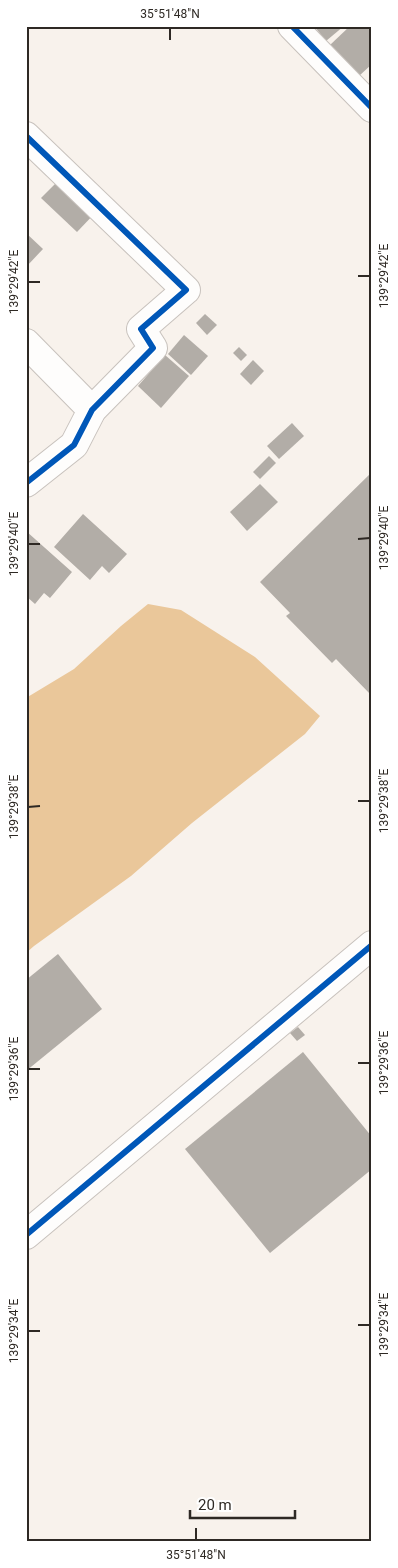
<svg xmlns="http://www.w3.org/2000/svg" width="398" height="1568" viewBox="0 0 398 1568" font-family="Roboto,sans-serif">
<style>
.forest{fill:#eac79a}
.building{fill:#b2ada7}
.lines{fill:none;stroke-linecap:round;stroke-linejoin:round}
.street-casing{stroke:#c8c2bd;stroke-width:30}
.street{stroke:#fefdfc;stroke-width:28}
.cycleway-casing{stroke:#fff;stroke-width:9}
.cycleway{stroke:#0057b8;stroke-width:6}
.ticks{fill:none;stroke:#2e2924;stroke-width:2}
.neatline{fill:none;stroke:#2e2924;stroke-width:2}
.ticks-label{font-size:12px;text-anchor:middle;fill:#2e2924}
</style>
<rect width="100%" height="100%" fill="#f8f2ec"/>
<path class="forest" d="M 148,604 L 181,610 L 255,657 L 320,716 L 305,734 L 192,823 L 131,876 L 34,946 L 26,953 L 26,698 L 74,669 L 121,626 Z"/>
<g class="building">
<path d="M 314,26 L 344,26 L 326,41 Z"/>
<path d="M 350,26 L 366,26 L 372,33 L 372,64 L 359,76 L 330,45 Z"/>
<path d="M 62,177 L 97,211 L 77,232 L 41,198 Z"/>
<path d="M 26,233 L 43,249 L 26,267 Z"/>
<path d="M 205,314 L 217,325 L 207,335 L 196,323 Z"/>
<path d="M 184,335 L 208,356 L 191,375 L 168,354 Z"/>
<path d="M 239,347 L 247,355 L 241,361 L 233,353 Z"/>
<path d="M 165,355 L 189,376 L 161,408 L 138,386 Z"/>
<path d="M 253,360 L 264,371 L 251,385 L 240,374 Z"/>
<path d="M 292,423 L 304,436 L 279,459 L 267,446 Z"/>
<path d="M 269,456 L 276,463 L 260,479 L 253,472 Z"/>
<path d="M 372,472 L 372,694 L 371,695 L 336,659 L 332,663 L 286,616 L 290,613 L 260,582 Z"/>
<path d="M 260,484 L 278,502 L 247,531 L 230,512 Z"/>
<path d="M 83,514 L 127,554 L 109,573 L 102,566 L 90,580 L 54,547 Z"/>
<path d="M 26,531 L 72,572 L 50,598 L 44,593 L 35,604 L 26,596 Z"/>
<path d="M 58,954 L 102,1009 L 26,1071 L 26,980 Z"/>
<path d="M 298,1027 L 305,1035 L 297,1041 L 290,1033 Z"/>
<path d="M 303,1052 L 372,1137 L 372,1169 L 270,1253 L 185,1149 Z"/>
</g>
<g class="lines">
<defs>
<g id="street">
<path d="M 292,26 L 372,108"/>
<path d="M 26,136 L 186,290 L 141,329 L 153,348 L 92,410 L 74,445 L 26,483"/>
<path d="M 26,343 L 92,410"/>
<path d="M 26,1235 L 372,945"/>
</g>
</defs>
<use href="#street" class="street-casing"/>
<use href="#street" class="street"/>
<defs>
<g id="cycleway">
<path d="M 292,26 L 372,108"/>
<path d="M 26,136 L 186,290 L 141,329 L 153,348 L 92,410 L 74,445 L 26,483"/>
<path d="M 26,1235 L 372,945"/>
</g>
</defs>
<use href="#cycleway" class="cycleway-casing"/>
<use href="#cycleway" class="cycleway"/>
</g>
<path class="ticks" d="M 170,28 L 170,40M 358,276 L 370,276M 28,282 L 40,282M 358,539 L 370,538M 28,544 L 40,544M 358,801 L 370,801M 28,807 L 40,806M 358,1063 L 370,1063M 28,1069 L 40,1069M 358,1325 L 370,1325M 28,1331 L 40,1331M 196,1528 L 196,1540"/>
<rect width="398" height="1568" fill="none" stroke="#ffffff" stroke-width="55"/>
<path d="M190 1510v8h105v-8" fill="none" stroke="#2e2924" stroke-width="2.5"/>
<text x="198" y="1510" font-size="15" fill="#2e2924" stroke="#ffffff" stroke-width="4" paint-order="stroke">20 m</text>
<rect x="28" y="28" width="342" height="1512" class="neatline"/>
<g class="ticks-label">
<text x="170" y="18">35°51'48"N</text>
<text transform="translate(384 276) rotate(-90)" y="4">139°29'42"E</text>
<text transform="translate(14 282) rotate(-90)" y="4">139°29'42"E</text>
<text transform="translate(384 538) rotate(-90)" y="4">139°29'40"E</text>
<text transform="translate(14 544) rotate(-90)" y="4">139°29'40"E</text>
<text transform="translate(384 801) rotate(-90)" y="4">139°29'38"E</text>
<text transform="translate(14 807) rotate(-90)" y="4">139°29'38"E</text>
<text transform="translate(384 1063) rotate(-90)" y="4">139°29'36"E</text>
<text transform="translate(14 1069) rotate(-90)" y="4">139°29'36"E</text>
<text transform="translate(384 1325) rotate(-90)" y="4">139°29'34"E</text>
<text transform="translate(14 1331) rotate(-90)" y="4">139°29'34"E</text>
<text x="196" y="1559">35°51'48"N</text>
</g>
</svg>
